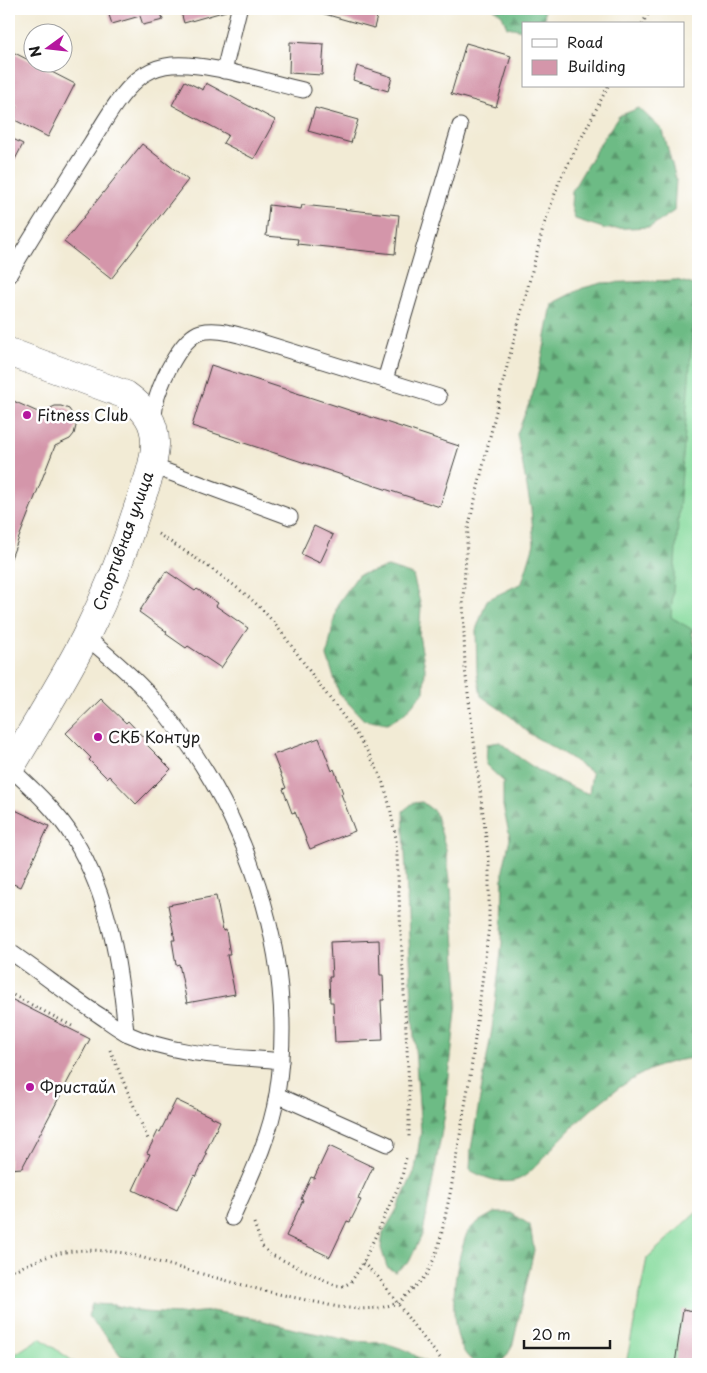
<svg xmlns="http://www.w3.org/2000/svg" width="707" height="1373" viewBox="0 0 707 1373" font-family="'Playpen Sans',sans-serif">
<style>
.forest{fill:url(#forest-firs);stroke:#446c50}
.garden{fill:#87db9e;stroke:#527c5d}
.building{fill:#d496aa}
.lines{fill:none;stroke-linecap:round;stroke-linejoin:round}
.lane-casing{stroke:#3c3b38;stroke-width:17}
.street-casing{stroke:#3c3b38;stroke-width:29}
.path{stroke:#3c3b38;stroke-width:3;stroke-dasharray:1 4;stroke-linecap:butt}
.lane{stroke:#fff;stroke-width:15}
.street{stroke:#fff;stroke-width:28}
.path-bridge{stroke:#3c3b38;stroke-width:3;stroke-dasharray:1 4;stroke-linecap:butt}
.poi-dot{fill:#b5179e;stroke:#fff;stroke-width:2}
.labels{text-anchor:middle;stroke-width:5;stroke-linejoin:round;paint-order:stroke}
.poi-label{font-size:16px;fill:#1c1c1c;stroke:#fff;text-anchor:start}
.street-label{font-size:16px;fill:#1c1c1c;stroke:#fff}
</style>
<defs>
<pattern id="forest-firs" width="22" height="20" patternUnits="userSpaceOnUse" patternTransform="scale(1.25)"><rect width="22" height="20" fill="#6dbb85"/><path d="M5 1l3.5 6h-7zM16 11l3.5 6h-7z" fill="#59976c"/></pattern>
</defs>
<rect width="100%" height="100%" fill="#fff"/>
<filter id="ink" filterUnits="userSpaceOnUse"><feTurbulence type="fractalNoise" baseFrequency=".02" numOctaves="2"/><feDisplacementMap in="SourceGraphic" scale="10" xChannelSelector="R" yChannelSelector="G"/><feConvolveMatrix kernelMatrix="1 2 1 2 8 2 1 2 1" color-interpolation-filters="sRGB"/></filter>
<filter id="wash" filterUnits="userSpaceOnUse"><feTurbulence type="fractalNoise" baseFrequency=".0096" numOctaves="4" result="noise"/><feDisplacementMap in="SourceGraphic" scale="20" xChannelSelector="R" yChannelSelector="G"/><feGaussianBlur stdDeviation="1.12" result="paint"/><feColorMatrix in="noise" values="0 0 0 0 0 0 0 0 0 0 0 0 0 0 0 0 0 1.4 0 .05"/><feComposite in="paint" operator="in"/></filter>
<g filter="url(#wash)">
<rect width="100%" height="100%" fill="#f2ebd5"/>
<g class="forest">
<path d="M 494,9 L 544,9 L 545,21 L 539,24 L 523,24 L 523,30 L 507,27 L 502,15 Z"/>
<path d="M 639,108 L 663,131 L 676,179 L 674,211 L 650,227 L 606,229 L 575,219 L 571,206 L 572,191 L 599,145 L 619,116 Z"/>
<path d="M 676,280 L 698,286 L 698,475 L 686,603 L 695,645 L 698,646 L 698,1058 C 643,1059 591,1107 556,1144 C 546,1154 530,1176 517,1180 C 502,1185 482,1177 470,1170 L 471,1149 L 492,1029 L 502,943 L 503,870 L 510,838 L 503,806 L 503,781 L 486,765 L 487,744 L 500,742 C 527,766 555,781 589,794 L 592,773 L 569,757 L 530,734 L 510,716 L 481,696 L 477,673 L 476,630 L 487,600 L 522,583 L 534,544 L 531,509 L 517,434 L 532,396 L 543,353 L 552,304 L 583,288 L 602,283 Z"/>
<path d="M 388,567 L 413,575 L 421,607 L 419,635 L 425,668 L 424,692 L 403,715 L 387,724 L 364,720 L 339,693 L 327,656 L 337,605 L 358,575 Z"/>
<path d="M 422,802 L 435,812 L 446,849 L 451,888 L 458,992 L 445,1114 L 423,1233 L 409,1262 L 395,1272 L 387,1267 L 381,1248 L 383,1233 L 397,1209 L 415,1170 L 421,1131 L 413,1022 L 403,811 L 413,803 Z"/>
<path d="M 494,1213 L 511,1213 L 530,1225 L 534,1250 L 513,1344 C 507,1356 504,1364 490,1364 C 485,1364 479,1365 475,1363 C 445,1344 453,1276 462,1248 C 464,1243 465,1237 467,1233 C 474,1223 483,1219 494,1213 Z"/>
<path d="M 92,1304 L 114,1305 L 143,1312 L 180,1314 L 211,1311 L 249,1317 L 294,1329 L 353,1341 L 385,1343 L 406,1350 L 429,1364 L 151,1364 L 147,1361 L 121,1356 L 105,1335 L 95,1325 L 88,1316 Z"/>
</g>
<g class="garden">
<path d="M 693,326 L 698,326 L 698,633 L 671,617 Z"/>
<path d="M 698,1211 L 698,1364 L 626,1364 L 647,1258 Z"/>
<path d="M 40,1338 L 77,1364 L 9,1364 L 9,1358 Z"/>
</g>
<g id="blocks">
<g class="building">
<path d="M 107,9 L 160,9 L 163,20 L 143,25 L 140,16 L 112,24 Z"/>
<path d="M 180,9 L 225,9 L 226,11 L 184,23 Z"/>
<path d="M 307,9 L 379,9 L 374,28 Z"/>
<path d="M 290,42 L 324,44 L 322,75 L 289,73 Z"/>
<path d="M 466,43 L 511,56 L 496,107 L 451,94 Z"/>
<path d="M 9,50 L 75,84 L 48,137 L 11,118 L 17,106 L 9,102 Z"/>
<path d="M 357,66 L 392,77 L 388,91 L 353,80 Z"/>
<path d="M 185,81 L 203,90 L 206,83 L 275,120 L 254,159 L 223,143 L 228,135 L 172,105 Z"/>
<path d="M 315,108 L 358,120 L 351,143 L 308,131 Z"/>
<path d="M 9,137 L 23,144 L 9,171 Z"/>
<path d="M 142,144 L 188,180 L 111,279 L 64,242 Z"/>
<path d="M 269,205 L 301,209 L 302,205 L 399,215 L 395,254 L 297,244 L 298,239 L 266,236 Z"/>
<path d="M 211,365 L 459,446 L 440,507 L 192,426 Z"/>
<path d="M 9,399 L 40,413 L 55,406 L 61,406 L 69,409 L 74,417 L 76,426 L 74,434 L 70,439 L 55,446 L 9,563 Z"/>
<path d="M 314,526 L 333,535 L 320,563 L 301,554 Z"/>
<path d="M 166,571 L 195,591 L 197,589 L 218,603 L 216,606 L 248,628 L 221,668 L 188,646 L 186,648 L 166,634 L 167,632 L 139,612 Z"/>
<path d="M 101,699 L 126,723 L 128,721 L 145,739 L 143,741 L 171,769 L 136,804 L 109,776 L 107,778 L 89,760 L 91,758 L 66,733 Z"/>
<path d="M 319,738 L 332,771 L 334,769 L 343,793 L 341,794 L 355,831 L 310,849 L 295,812 L 292,813 L 283,789 L 286,788 L 273,755 Z"/>
<path d="M 11,808 L 49,826 L 20,887 L 9,882 L 9,813 Z"/>
<path d="M 216,896 L 223,931 L 226,930 L 230,955 L 227,955 L 235,994 L 187,1003 L 179,964 L 176,965 L 172,940 L 175,940 L 168,905 Z"/>
<path d="M 379,940 L 380,975 L 383,975 L 384,1000 L 381,1000 L 383,1040 L 335,1042 L 333,1002 L 330,1002 L 329,977 L 332,977 L 330,942 Z"/>
<path d="M 9,998 L 90,1039 L 22,1168 L 9,1169 Z"/>
<path d="M 176,1100 L 220,1121 L 205,1153 L 207,1154 L 196,1177 L 194,1175 L 177,1211 L 133,1190 L 150,1154 L 147,1153 L 158,1131 L 160,1132 Z"/>
<path d="M 329,1146 L 373,1167 L 358,1199 L 361,1200 L 350,1222 L 347,1221 L 330,1257 L 286,1236 L 303,1200 L 301,1199 L 311,1177 L 314,1178 Z"/>
<path d="M 683,1309 L 698,1312 L 698,1364 L 675,1364 Z"/>
</g>
</g>
</g>
<g filter="url(#ink)">
<use href="#blocks" fill-opacity="0" stroke="#3c3b38" stroke-width="1"/>
<g class="lines">
<defs>
<g id="lane">
<path d="M 224,71 L 239,9"/>
<path d="M 9,275 C 35,231 63,187 91,143 C 105,121 118,96 138,79 C 146,72 155,68 165,66 C 199,59 267,82 303,90"/>
<path d="M 385,380 L 460,126"/>
<path d="M 153,424 C 154,415 155,406 157,397 C 163,378 181,338 201,332 C 214,329 227,332 239,335 L 439,397"/>
<path d="M 152,466 L 290,517"/>
<path d="M 86,637 C 110,657 134,677 155,701 C 245,807 299,955 277,1094 C 270,1138 250,1178 232,1218"/>
<path d="M 10,768 C 33,789 57,811 74,839 C 110,898 120,966 126,1033"/>
<path d="M 9,951 C 40,972 68,995 99,1015 C 108,1021 118,1029 128,1034 C 176,1056 229,1056 281,1061"/>
<path d="M 277,1095 L 387,1144"/>
</g>
<path id="street" d="M 9,352 L 126,395 C 144,408 156,421 155,445 C 154,466 145,488 138,507 C 124,552 106,596 85,638 C 62,683 35,726 9,770"/>
</defs>
<use href="#lane" class="lane-casing"/>
<use href="#street" class="street-casing"/>
<g class="path">
<path d="M 642,24 L 651,9"/>
<path d="M 158,534 C 191,555 223,575 252,600 C 277,622 296,653 316,680 C 340,713 370,747 384,786 C 390,803 392,820 396,838 L 409,1088 L 409,1137"/>
<path d="M 9,993 L 72,1026"/>
<path d="M 110,1050 L 148,1139"/>
<path d="M 254,1223 L 262,1246 L 270,1254 L 335,1285 L 344,1286 L 351,1282 L 363,1263 L 401,1181 L 406,1158"/>
<path d="M 363,1263 L 378,1277 L 387,1289"/>
<path d="M 9,1272 C 29,1264 51,1253 73,1251 C 90,1249 108,1251 125,1253 L 265,1291 L 338,1307 L 360,1309 L 380,1308 L 398,1303 L 419,1283 L 427,1274 L 434,1259 L 440,1241 L 451,1189 L 471,1070 L 489,926 L 489,862 L 465,669 L 463,598 L 468,529 L 503,382 L 544,225 L 559,182 L 608,86"/>
<path d="M 417,1330 L 445,1364"/>
</g>
<use href="#lane" class="lane"/>
<use href="#street" class="street"/>
<path class="path-bridge" d="M 387,1289 L 417,1330"/>
</g>
</g>
<g class="poi-dot">
<circle cx="27" cy="415" r="5"/>
<circle cx="98" cy="737" r="5"/>
<circle cx="30" cy="1087" r="5"/>
</g>
<g class="labels">
<g class="poi-label">
<text x="37" y="421">Fitness Club</text>
<text x="108" y="743">СКБ Контур</text>
<text x="40" y="1093">Фристайл</text>
</g>
<g class="street-label">
<text transform="translate(123 541) rotate(-70)" y="6">Спортивная улица</text>
</g>
</g>
<rect width="707" height="1373" fill="none" stroke="#fff" stroke-width="30"/>
<rect x="522" y="22" width="162" height="65" fill="#ffffff" stroke="#a4a4a4"/>
<rect x="532" y="39" width="25" height="8" fill="#ffffff" stroke="#a4a4a4"/>
<text x="567" y="48" font-size="15" fill="#1c1c1c">Road</text>
<rect x="532" y="60" width="25" height="15" fill="#d496aa" stroke="#a4a4a4"/>
<text x="567" y="72" font-size="15" fill="#1c1c1c">Building</text>
<g transform="translate(48 48) rotate(255)"><circle r="24" fill="#ffffff" stroke="#a4a4a4"/>
<path d="M0-4L9 19L0 12L-9 19Z" fill="#b5179e"/>
<text y="-8" font-size="14" font-weight="bold" text-anchor="middle" fill="#1c1c1c">N</text>
</g>
<path d="M524 1340v8h86v-8" fill="none" stroke="#1c1c1c" stroke-width="2.5"/>
<text x="532" y="1340" font-size="15" fill="#1c1c1c" stroke="#ffffff" stroke-width="4" paint-order="stroke">20 m</text>
</svg>
